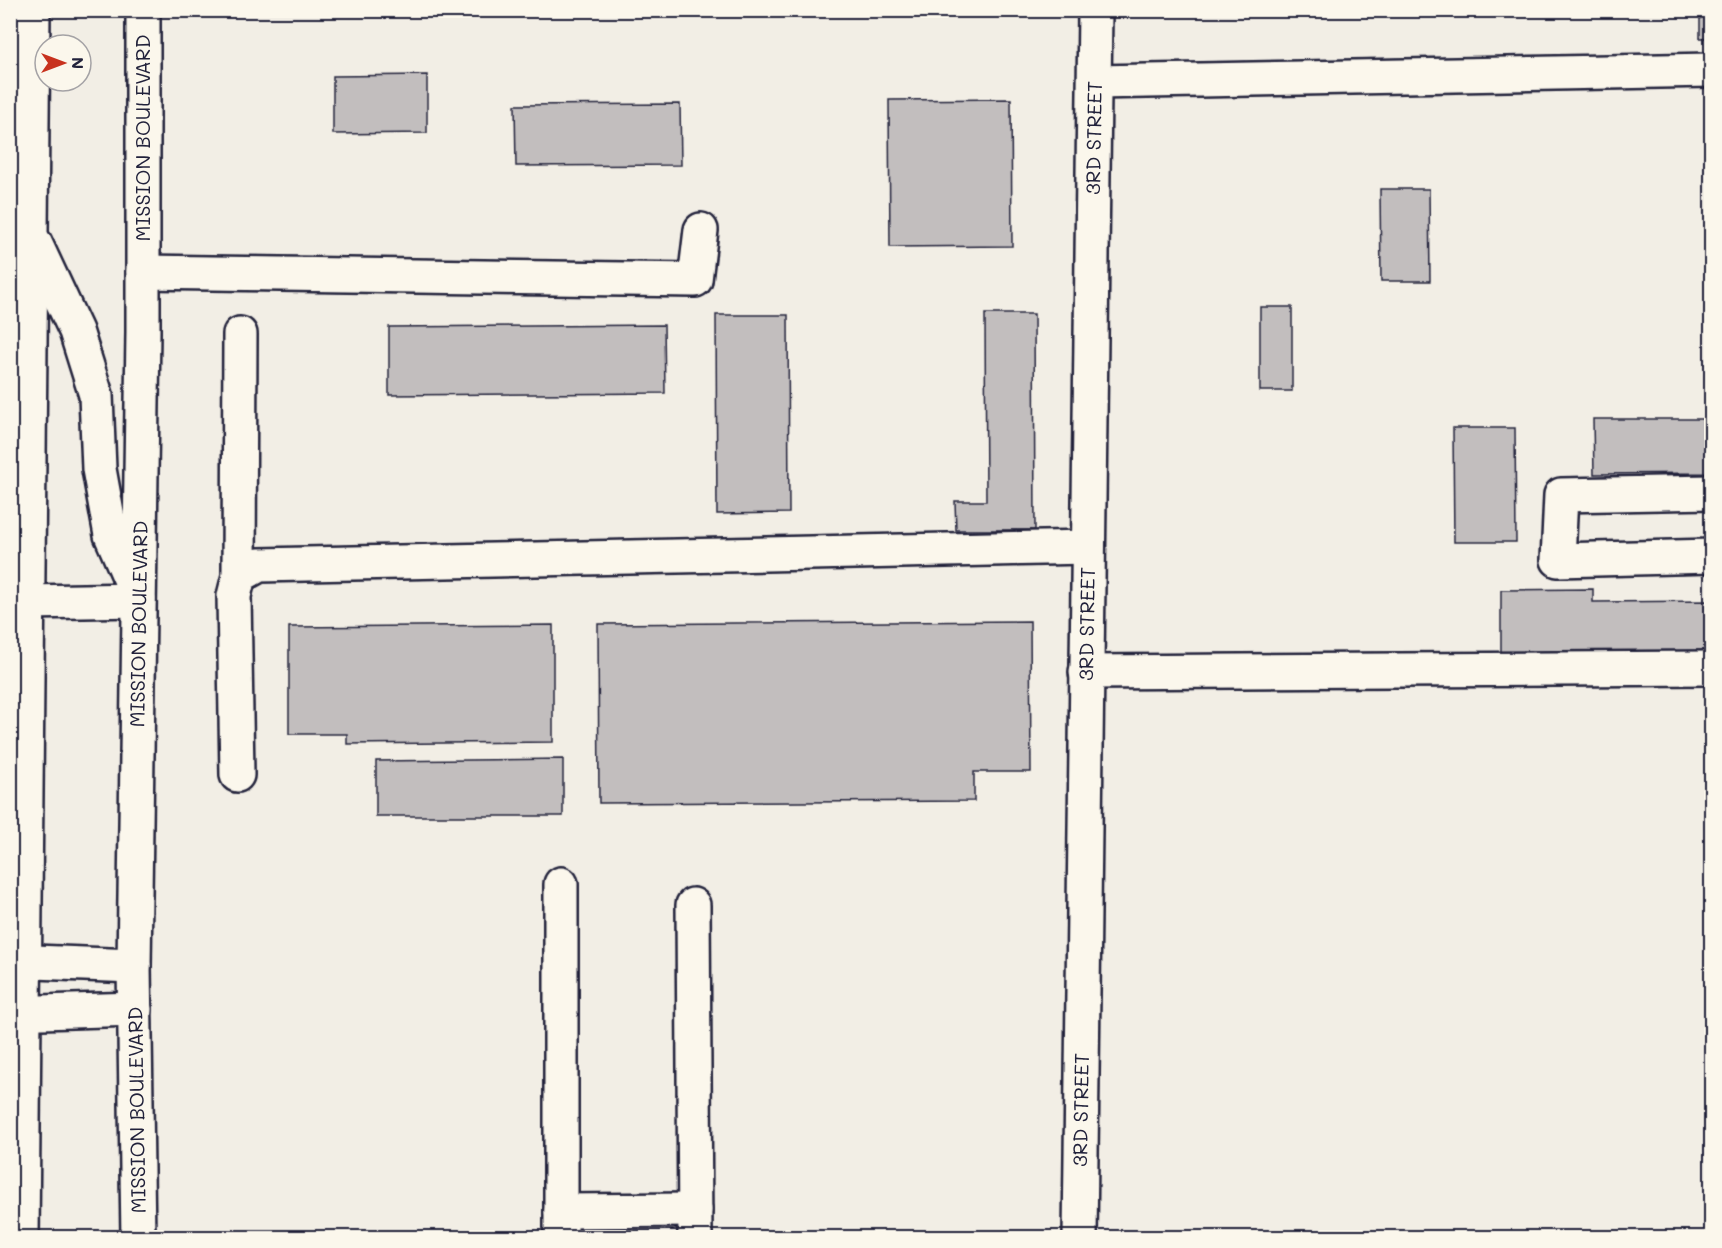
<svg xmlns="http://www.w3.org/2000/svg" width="1722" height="1248" viewBox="0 0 1722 1248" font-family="Mali,sans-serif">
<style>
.building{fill:#c2bebe;stroke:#22223b;stroke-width:1.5}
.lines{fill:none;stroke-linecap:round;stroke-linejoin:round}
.minor-casing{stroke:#22223b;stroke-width:38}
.major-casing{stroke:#22223b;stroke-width:38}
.minor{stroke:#fbf7ec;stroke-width:33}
.major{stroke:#fbf7ec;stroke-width:33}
.labels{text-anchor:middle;stroke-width:4.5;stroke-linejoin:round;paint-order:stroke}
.street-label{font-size:20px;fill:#22223b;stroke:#fbf7ec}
</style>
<rect width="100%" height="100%" fill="#f2eee5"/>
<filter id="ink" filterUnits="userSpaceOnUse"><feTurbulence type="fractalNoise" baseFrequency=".0167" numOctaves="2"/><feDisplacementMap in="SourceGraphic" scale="12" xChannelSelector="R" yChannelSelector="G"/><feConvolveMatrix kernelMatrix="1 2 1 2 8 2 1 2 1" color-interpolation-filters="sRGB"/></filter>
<g filter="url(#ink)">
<g class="building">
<rect x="1700" y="10" width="12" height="28"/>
<path d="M 427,75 L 427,133 L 333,134 L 333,76 Z"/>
<path d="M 1011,99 L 1012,246 L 890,247 L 889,100 Z"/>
<path d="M 680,104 L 681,165 L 516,166 L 515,105 Z"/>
<path d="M 1380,189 L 1429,189 L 1430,281 L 1381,281 Z"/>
<rect x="1260" y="307" width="32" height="84"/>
<path d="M 985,314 L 1034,314 L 1035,530 L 956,530 L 955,501 L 986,501 Z"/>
<path d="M 716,315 L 788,315 L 789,513 L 717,514 Z"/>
<path d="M 664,325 L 665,393 L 389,395 L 389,327 Z"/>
<path d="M 1593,419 L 1712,419 L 1712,473 L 1594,474 Z"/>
<path d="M 1453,428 L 1515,428 L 1516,542 L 1454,542 Z"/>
<path d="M 1593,589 L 1593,602 L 1712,601 L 1712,662 L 1590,663 L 1590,652 L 1501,653 L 1501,590 Z"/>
<path d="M 1030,621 L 1031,772 L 974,772 L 974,801 L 599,803 L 598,624 Z"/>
<path d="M 553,625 L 553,742 L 347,744 L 347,734 L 289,734 L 289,627 Z"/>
<path d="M 563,759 L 563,816 L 376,816 L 376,761 Z"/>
</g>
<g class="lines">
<defs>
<g id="minor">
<path d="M 1095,82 L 1712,70"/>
<path d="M 143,272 L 695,280 L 701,230"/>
<path d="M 1712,492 L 1561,495 L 1558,560 L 1712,556"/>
<path d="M 239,576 L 240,334"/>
<path d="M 1086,672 L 1712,668"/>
<path d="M 237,775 L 234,596 L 239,576 L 259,565 L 1088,547"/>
<path d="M 693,905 L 695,1238"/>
<path d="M 10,961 L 134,966"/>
<path d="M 10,1013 L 135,1009"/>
<path d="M 561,1211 L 695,1210"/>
<path d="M 561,1238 L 561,884"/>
<path d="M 1080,1238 L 1095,10"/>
</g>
<g id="major">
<path d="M 35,243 L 76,331 L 96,395 L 99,469 L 111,535 L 135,590"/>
<path d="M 28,602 L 139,600"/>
<path d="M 22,1238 L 33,10"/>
<path d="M 138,1238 L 134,966 L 143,332 L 143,10"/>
</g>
</defs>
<use href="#minor" class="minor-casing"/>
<use href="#major" class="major-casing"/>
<use href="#minor" class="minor"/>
<use href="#major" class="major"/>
</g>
</g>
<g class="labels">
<g class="street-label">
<text transform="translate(143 138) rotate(-90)" y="7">MISSION BOULEVARD</text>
<text transform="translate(1094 138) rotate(-89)" y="7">3RD STREET</text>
<text transform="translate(139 624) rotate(-89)" y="7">MISSION BOULEVARD</text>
<text transform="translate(1087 624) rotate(-89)" y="7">3RD STREET</text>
<text transform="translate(137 1110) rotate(-91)" y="7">MISSION BOULEVARD</text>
<text transform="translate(1081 1110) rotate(-89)" y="7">3RD STREET</text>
</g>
</g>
<rect width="1722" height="1248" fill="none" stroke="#fbf7ec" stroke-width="36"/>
<rect x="18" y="18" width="1686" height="1212" fill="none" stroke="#22223b" stroke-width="2" filter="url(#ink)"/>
<g transform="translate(63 63) rotate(90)"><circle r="28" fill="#fbf7ec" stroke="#a4a2a5" stroke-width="1.5"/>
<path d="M0-4.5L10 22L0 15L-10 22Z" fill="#c8321e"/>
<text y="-9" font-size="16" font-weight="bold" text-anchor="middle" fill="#22223b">N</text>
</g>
</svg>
